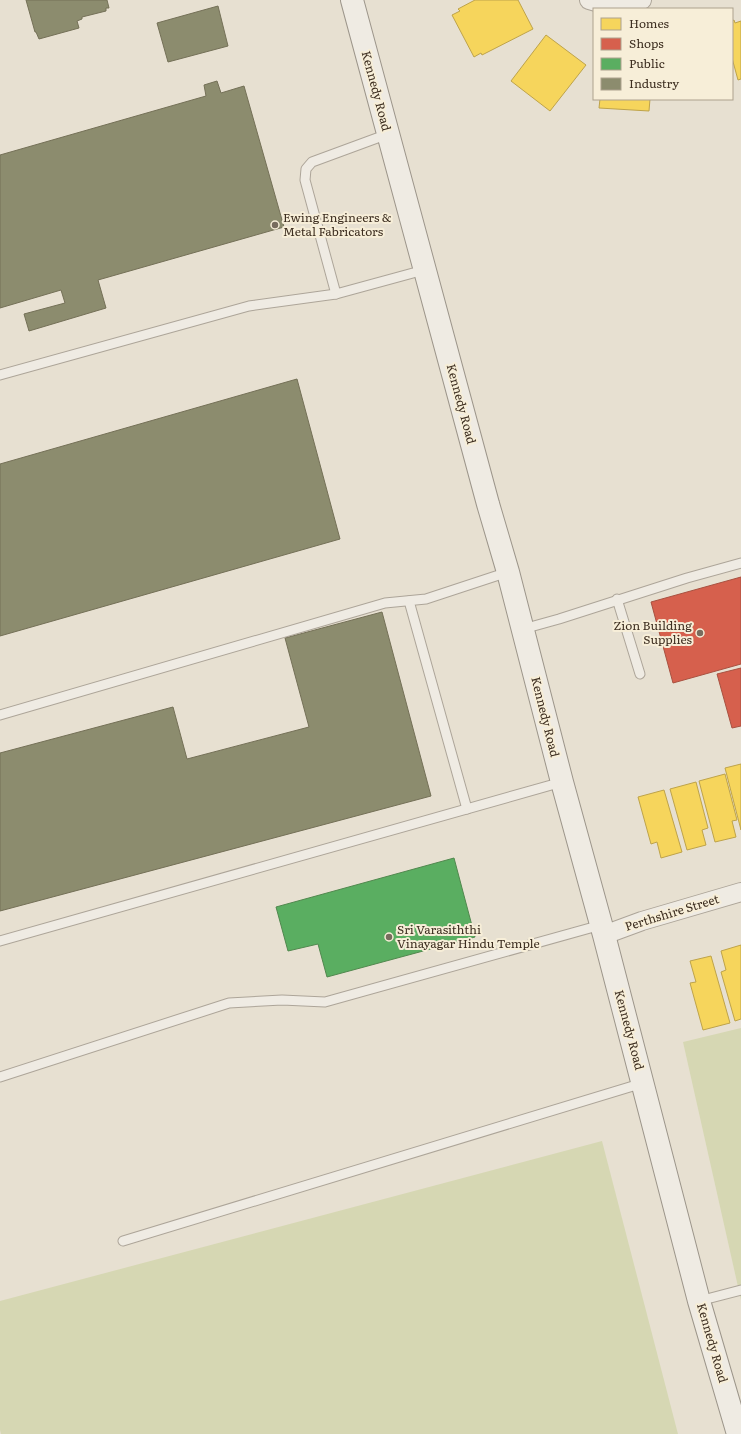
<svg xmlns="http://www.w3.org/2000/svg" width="741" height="1434" viewBox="0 0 741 1434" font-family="Literata,serif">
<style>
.green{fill:#d6d7b3}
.homes{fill:#f6d55c;stroke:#bea34a}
.shops{fill:#d6604d;stroke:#a85140}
.public{fill:#5aae61;stroke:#51884e}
.industry{fill:#8c8c6e;stroke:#747057}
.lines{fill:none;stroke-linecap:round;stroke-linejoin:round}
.lane-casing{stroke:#ada599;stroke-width:11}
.street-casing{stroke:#ada599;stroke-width:20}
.secondary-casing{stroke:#9c958a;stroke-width:24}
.lane{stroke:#efebe3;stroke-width:9}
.street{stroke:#efebe3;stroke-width:18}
.secondary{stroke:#efebe3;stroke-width:22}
.poi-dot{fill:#786c5e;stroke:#f7eed8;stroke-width:1.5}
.labels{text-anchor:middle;stroke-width:4;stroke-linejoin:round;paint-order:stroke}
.street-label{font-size:12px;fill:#3d2e20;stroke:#f7eed8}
.poi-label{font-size:12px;fill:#3d2e20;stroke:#f7eed8;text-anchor:start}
</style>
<rect width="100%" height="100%" fill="#e7e0d1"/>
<g class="green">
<path d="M 741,1028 L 741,1300 L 683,1042 Z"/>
<path d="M 602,1141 L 678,1434 L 1,1434 L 0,1430 L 0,1301 Z"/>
</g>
<g class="homes">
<path d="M 475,0 L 518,0 L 533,29 L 482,55 L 481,53 L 474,57 L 452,15 L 460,11 L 458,9 Z"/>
<path d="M 734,20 L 735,23 L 741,21 L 741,79 L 738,80 L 732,58 L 732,21 Z"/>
<path d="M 546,35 L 586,65 L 550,111 L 511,81 Z"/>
<path d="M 600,99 L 650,99 L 649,111 L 599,108 Z"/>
<path d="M 741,764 L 741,830 L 725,768 Z"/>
<path d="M 725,774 L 737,820 L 732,821 L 736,837 L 715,842 L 699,781 Z"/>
<path d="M 696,782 L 708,828 L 702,830 L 706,845 L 687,850 L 670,789 Z"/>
<path d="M 664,790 L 682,852 L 661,858 L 657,842 L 651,844 L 638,797 Z"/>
<path d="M 741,945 L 741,1019 L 735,1021 L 721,972 L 726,970 L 721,951 Z"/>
<path d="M 711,956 L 730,1023 L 703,1030 L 690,983 L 696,982 L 690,961 Z"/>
</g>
<g class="shops">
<path d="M 741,577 L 741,664 L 673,683 L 651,602 Z"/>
<path d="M 741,668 L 741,726 L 732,728 L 717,674 Z"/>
</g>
<path class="public" d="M 454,858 L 475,937 L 327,977 L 318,944 L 288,951 L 276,907 Z"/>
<g class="industry">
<path d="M 26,0 L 107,0 L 109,8 L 106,8 L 106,11 L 82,17 L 82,19 L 77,21 L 79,28 L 39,39 L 36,32 L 35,32 Z"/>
<path d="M 218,6 L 228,46 L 168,62 L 157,23 Z"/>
<path d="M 217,81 L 221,93 L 244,86 L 284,227 L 98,280 L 106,308 L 29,331 L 24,314 L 65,303 L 61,290 L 0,308 L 0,155 L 206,96 L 204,85 Z"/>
<path d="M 297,379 L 340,539 L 0,636 L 0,464 Z"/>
<path d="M 382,612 L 431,796 L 0,911 L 0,753 L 173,707 L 187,759 L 309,727 L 285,638 Z"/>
</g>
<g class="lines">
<defs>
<g id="lane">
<path d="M 388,134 L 312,162 L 306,169 L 305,180 L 336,294 L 424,270"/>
<path d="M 0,375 L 249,306 L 336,294"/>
<path d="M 617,599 L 640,674"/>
<path d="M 409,601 L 467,809"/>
<path d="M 523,629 L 559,619 L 687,578 L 741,563"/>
<path d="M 0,715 L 385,603 L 426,599 L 508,572"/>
<path d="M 0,941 L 562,782"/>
<path d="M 0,1077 L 229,1003 L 282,1000 L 325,1002 L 601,925"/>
<path d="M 123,1241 L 643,1083"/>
<path d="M 699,1301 L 741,1290"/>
</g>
<g id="street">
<path d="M 589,0 C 607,6 624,5 642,0"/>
<path d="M 604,935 L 642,921 L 741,892"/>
</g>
<path id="secondary" d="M 352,0 L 488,504 L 508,572 L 562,782 L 604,935 L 699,1301 L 738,1434"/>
</defs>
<use href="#lane" class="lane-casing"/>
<use href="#street" class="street-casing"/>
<use href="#secondary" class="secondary-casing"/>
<use href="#lane" class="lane"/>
<use href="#street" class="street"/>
<use href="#secondary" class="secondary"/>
</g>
<g class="poi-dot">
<circle cx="275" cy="225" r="4"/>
<circle cx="700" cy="633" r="4"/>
<circle cx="389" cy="937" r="4"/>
</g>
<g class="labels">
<g class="street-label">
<text transform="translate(376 91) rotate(75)" y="4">Kennedy Road</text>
<text transform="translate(461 404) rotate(75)" y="4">Kennedy Road</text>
<text transform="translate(545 717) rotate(76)" y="4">Kennedy Road</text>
<text transform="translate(672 913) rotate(-17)" y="4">Perthshire Street</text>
<text transform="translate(629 1030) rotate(75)" y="4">Kennedy Road</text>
<text transform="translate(712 1343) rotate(74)" y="4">Kennedy Road</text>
</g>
<g class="poi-label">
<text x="283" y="222">Ewing Engineers &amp;<tspan x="283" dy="14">Metal Fabricators</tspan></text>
<text x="692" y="630" text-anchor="end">Zion Building<tspan x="692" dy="14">Supplies</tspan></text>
<text x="397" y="934">Sri Varasiththi<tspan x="397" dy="14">Vinayagar Hindu Temple</tspan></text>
</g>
</g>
<rect x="593" y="8" width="140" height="92" fill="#f7eed8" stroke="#ada18e"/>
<rect x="601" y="18" width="20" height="12" fill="#f6d55c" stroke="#ada18e"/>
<text x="629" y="28" font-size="12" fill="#3d2e20">Homes</text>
<rect x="601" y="38" width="20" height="12" fill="#d6604d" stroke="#ada18e"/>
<text x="629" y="48" font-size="12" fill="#3d2e20">Shops</text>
<rect x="601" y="58" width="20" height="12" fill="#5aae61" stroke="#ada18e"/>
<text x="629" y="68" font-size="12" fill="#3d2e20">Public</text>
<rect x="601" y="78" width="20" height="12" fill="#8c8c6e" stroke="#ada18e"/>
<text x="629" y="88" font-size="12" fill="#3d2e20">Industry</text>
</svg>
